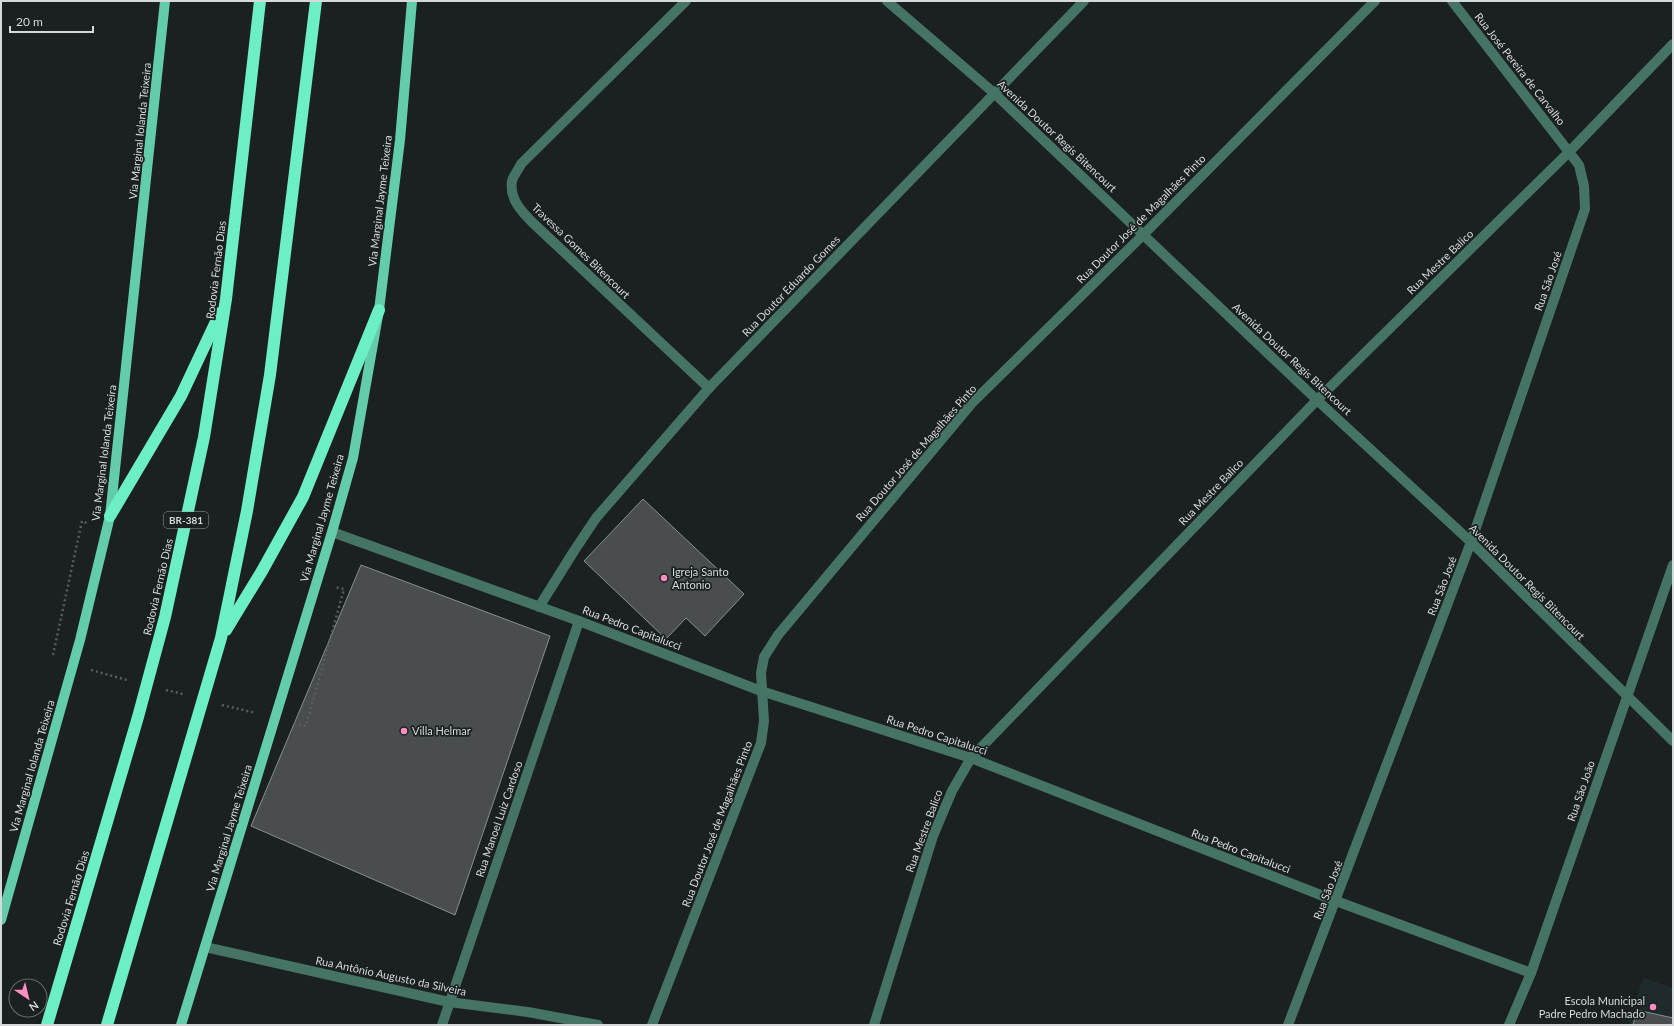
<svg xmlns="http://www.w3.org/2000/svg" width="1674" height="1026" viewBox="0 0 1674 1026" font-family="Lato,sans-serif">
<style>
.built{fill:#1e2a2b}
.building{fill:#494d50;stroke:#898e91}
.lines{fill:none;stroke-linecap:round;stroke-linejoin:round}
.path{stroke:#5a5e5f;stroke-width:2.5;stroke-dasharray:2 3;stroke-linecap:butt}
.minor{stroke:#457464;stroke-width:10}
.major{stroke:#63ccaa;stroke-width:10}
.highway{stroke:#6defc5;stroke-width:12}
.poi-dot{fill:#fd8ebf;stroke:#1b2020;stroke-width:1.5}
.labels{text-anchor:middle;stroke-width:3.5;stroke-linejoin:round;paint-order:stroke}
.shield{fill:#1b2020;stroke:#9ea2a2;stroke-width:1}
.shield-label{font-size:10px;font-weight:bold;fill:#d6d9da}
.street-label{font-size:11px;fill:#d6d9da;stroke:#1b2020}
.poi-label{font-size:11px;fill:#d6d9da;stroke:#1b2020;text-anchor:start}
</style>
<rect width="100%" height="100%" fill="#1b2020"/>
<path class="built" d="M 1643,978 L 1673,988 L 1673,1025 L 1628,1025 Z"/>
<g class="building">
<path d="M 643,499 L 744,594 L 705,636 L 686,618 L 666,639 L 584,561 Z"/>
<path d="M 361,565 L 550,636 L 455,915 L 251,826 Z"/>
<path d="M 1637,1010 L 1673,1018 L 1673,1025 L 1633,1025 Z"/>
</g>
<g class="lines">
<g class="path">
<path d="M 53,655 L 82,521 L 89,524"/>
<path d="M 91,670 L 127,680"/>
<path d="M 166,690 L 183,694"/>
<path d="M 222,705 L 256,713"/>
<path d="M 294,723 L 306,726 L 344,589 L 334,587"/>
</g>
<g class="minor">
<path d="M 686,1 L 521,164 C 519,169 513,176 512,181 C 509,199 522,212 533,223 L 709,388"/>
<path d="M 887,1 L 994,93 L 1317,400 L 1471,542 L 1673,741"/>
<path d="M 332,532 L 579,621 L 761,691 L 971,758 L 1336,901 L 1531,973"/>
<path d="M 539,607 L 574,551 L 596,518 L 709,388 L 1084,1"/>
<path d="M 205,947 L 449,1002 L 528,1012 L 598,1025"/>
<path d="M 442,1025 L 579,621"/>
<path d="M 652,1025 L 761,743 L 764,721 L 761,673 L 764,657 L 778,635 L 972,403 L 1143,235 L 1375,1"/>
<path d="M 874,1025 L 933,836 L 952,791 L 971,758 L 1317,400 L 1569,152 L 1673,44"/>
<path d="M 1288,1025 L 1471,542 L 1585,209 L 1584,186 L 1579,165 L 1452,1"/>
<path d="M 1509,1025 L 1531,973 L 1673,565"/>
</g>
<g class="major">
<path d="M 1,920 L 80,640 L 110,516 L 165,1"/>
<path d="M 181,1025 L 332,532 L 353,458 L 379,310 L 400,140 L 412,1"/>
</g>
<g class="highway">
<path d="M 110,516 L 181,396 L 220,313"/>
<path d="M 226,630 L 262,571 L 303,497 L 379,310"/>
<path d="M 47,1025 L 138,717 L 165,617 L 204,437 L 226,299 L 260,1"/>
<path d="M 107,1025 L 221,638 L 247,511 L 270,375 L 316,1"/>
</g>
</g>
<g class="poi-dot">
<circle cx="664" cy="578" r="4"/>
<circle cx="404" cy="731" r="4"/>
<circle cx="1653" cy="1007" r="4"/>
</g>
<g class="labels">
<rect class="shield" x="164" y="512" width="44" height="16" rx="3"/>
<g class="shield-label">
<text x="186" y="524">BR-381</text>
</g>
<g class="street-label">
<text transform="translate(1520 69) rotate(52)" y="4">Rua José Pereira de Carvalho</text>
<text transform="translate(140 131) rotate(-84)" y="4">Via Marginal Iolanda Teixeira</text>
<text transform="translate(1057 136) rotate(43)" y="4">Avenida Doutor Regis Bitencourt</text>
<text transform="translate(380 201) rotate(-83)" y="4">Via Marginal Jayme Teixeira</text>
<text transform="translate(1141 219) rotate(-45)" y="4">Rua Doutor José de Magalhães Pinto</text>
<text transform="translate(581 251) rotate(44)" y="4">Travessa Gomes Bitencourt</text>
<text transform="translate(1440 262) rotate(-44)" y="4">Rua Mestre Balico</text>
<text transform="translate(216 270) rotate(-83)" y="4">Rodovia Fernão Dias</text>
<text transform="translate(1548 281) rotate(-71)" y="4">Rua São José</text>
<text transform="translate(791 286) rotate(-46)" y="4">Rua Doutor Eduardo Gomes</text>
<text transform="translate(1292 359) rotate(43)" y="4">Avenida Doutor Regis Bitencourt</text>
<text transform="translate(104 453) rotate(-83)" y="4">Via Marginal Iolanda Teixeira</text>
<text transform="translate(916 453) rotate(-49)" y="4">Rua Doutor José de Magalhães Pinto</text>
<text transform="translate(1211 492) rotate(-46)" y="4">Rua Mestre Balico</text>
<text transform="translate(322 518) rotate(-74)" y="4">Via Marginal Jayme Teixeira</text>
<text transform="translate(1527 582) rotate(45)" y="4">Avenida Doutor Regis Bitencourt</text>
<text transform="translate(1442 586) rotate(-69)" y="4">Rua São José</text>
<text transform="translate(158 587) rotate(-77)" y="4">Rodovia Fernão Dias</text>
<text transform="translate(632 628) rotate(21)" y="4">Rua Pedro Capitalucci</text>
<text transform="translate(937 735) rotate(18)" y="4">Rua Pedro Capitalucci</text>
<text transform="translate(32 766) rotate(-74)" y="4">Via Marginal Iolanda Teixeira</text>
<text transform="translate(1581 791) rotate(-71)" y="4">Rua São João</text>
<text transform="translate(499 819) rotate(-71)" y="4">Rua Manoel Luiz Cardoso</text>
<text transform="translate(717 824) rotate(-69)" y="4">Rua Doutor José de Magalhães Pinto</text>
<text transform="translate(229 828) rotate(-73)" y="4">Via Marginal Jayme Teixeira</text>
<text transform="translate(924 831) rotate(-70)" y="4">Rua Mestre Balico</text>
<text transform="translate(1241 851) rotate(21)" y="4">Rua Pedro Capitalucci</text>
<text transform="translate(1328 890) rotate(-69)" y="4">Rua São José</text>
<text transform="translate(71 898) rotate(-73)" y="4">Rodovia Fernão Dias</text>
<text transform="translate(391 976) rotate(12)" y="4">Rua Antônio Augusto da Silveira</text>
</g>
<g class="poi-label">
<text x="672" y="576">Igreja Santo<tspan x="672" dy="13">Antonio</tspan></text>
<text x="412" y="735">Villa Helmar</text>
<text x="1645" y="1005" text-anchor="end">Escola Municipal<tspan x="1645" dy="13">Padre Pedro Machado</tspan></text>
</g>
</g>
<rect width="1674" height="1026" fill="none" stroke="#d6d9da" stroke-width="4"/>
<g transform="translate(28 998) rotate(145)"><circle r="19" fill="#1b2020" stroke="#666a6a"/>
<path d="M0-3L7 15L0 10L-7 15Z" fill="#fd8ebf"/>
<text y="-6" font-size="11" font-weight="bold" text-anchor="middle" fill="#d6d9da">N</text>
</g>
<path d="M10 26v6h83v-6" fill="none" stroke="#d6d9da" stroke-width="2"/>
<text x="16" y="26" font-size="12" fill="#d6d9da" stroke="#1b2020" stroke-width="3" paint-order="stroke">20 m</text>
</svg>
